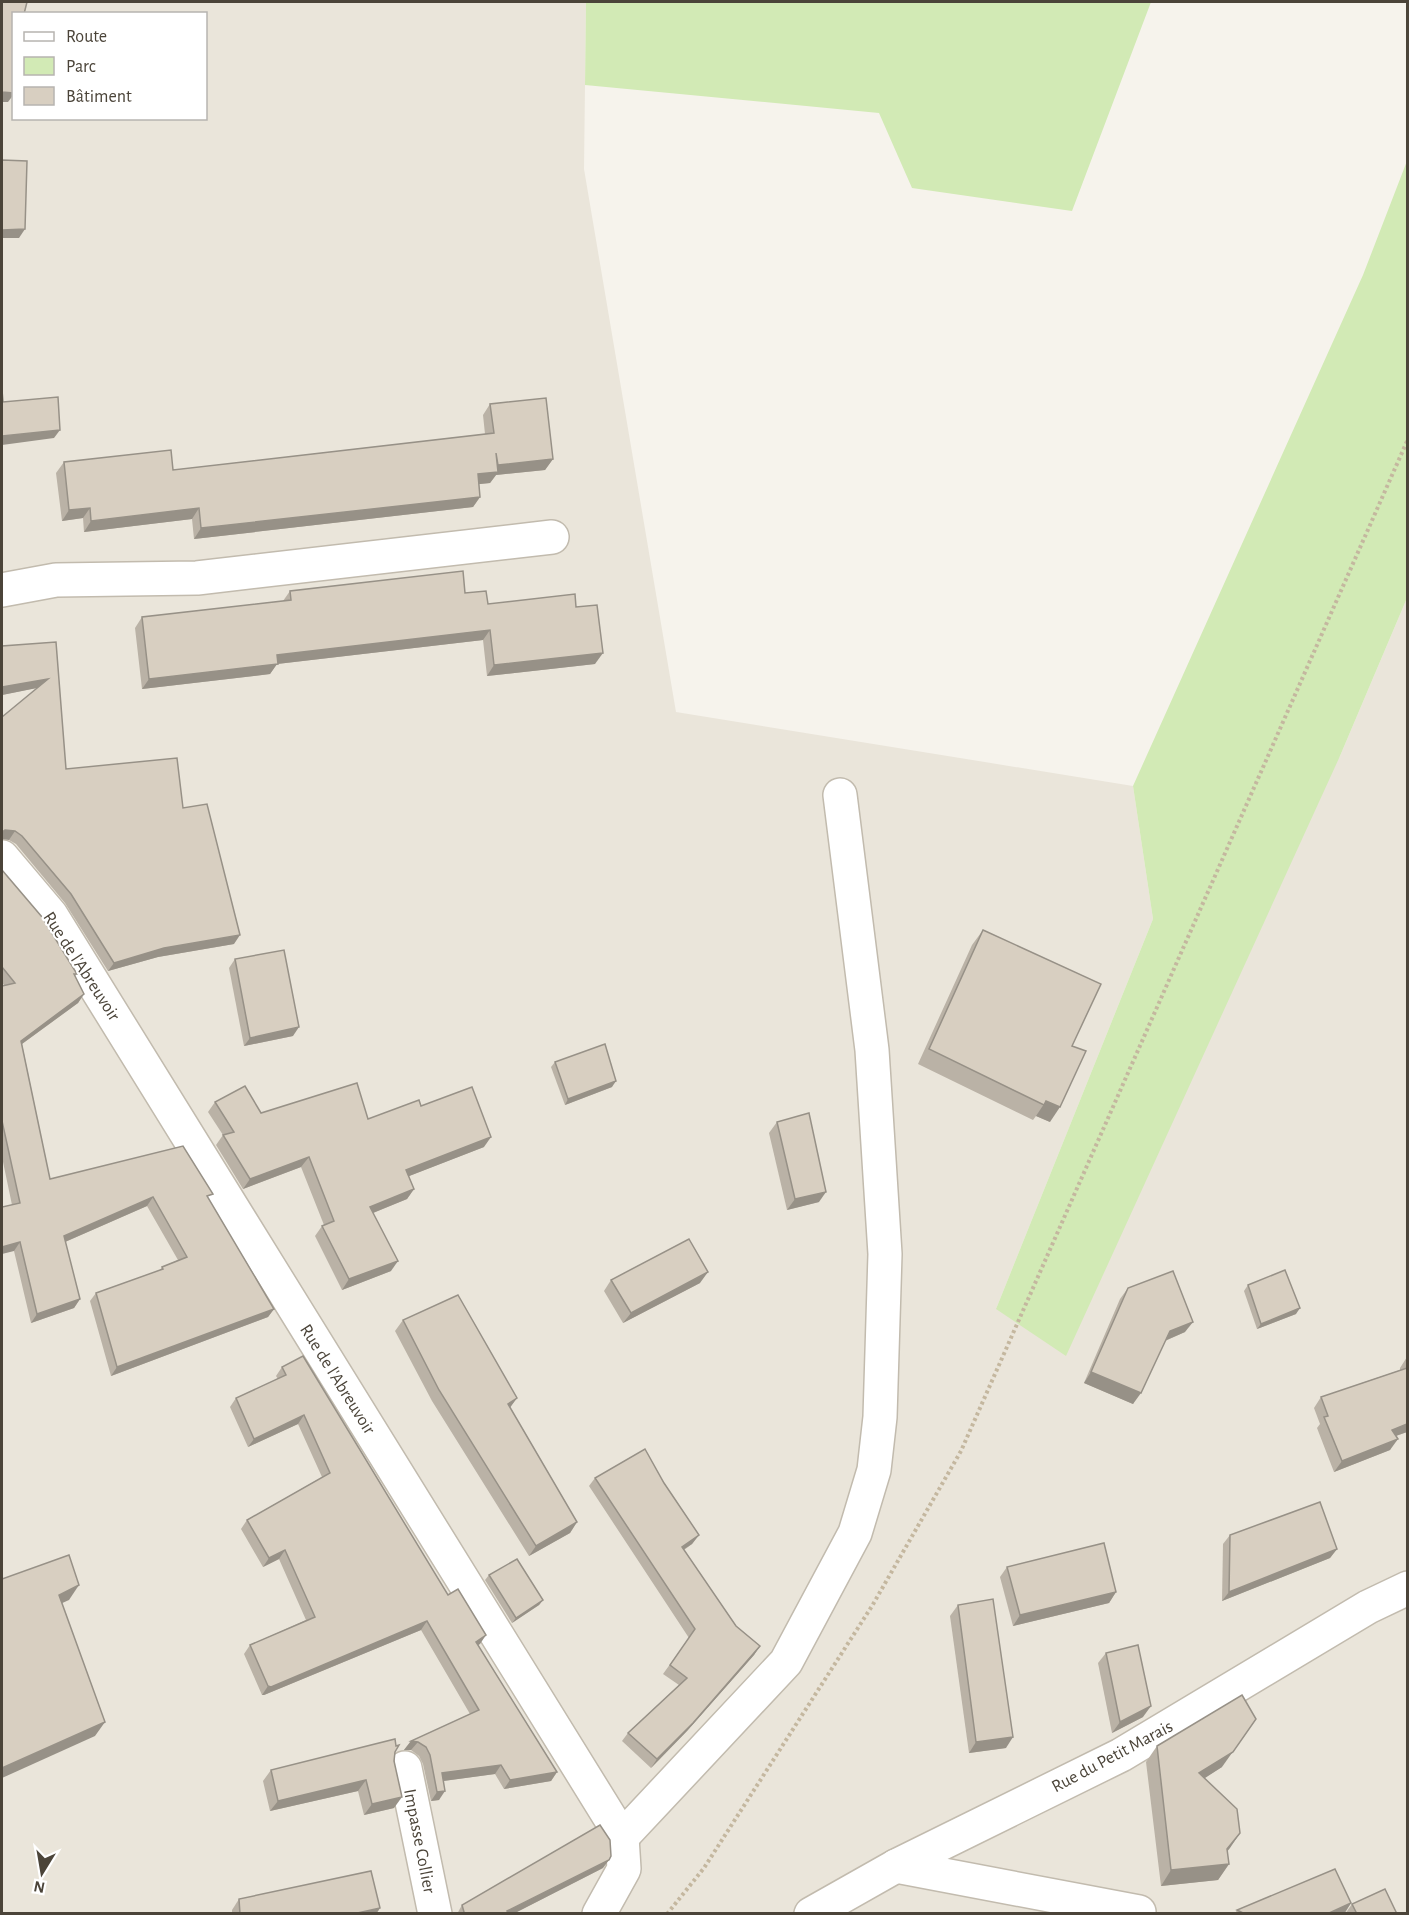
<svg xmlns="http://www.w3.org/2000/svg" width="1409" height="1915" viewBox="0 0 1409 1915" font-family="'Alegreya Sans',sans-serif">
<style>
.residential{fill:#eae5da;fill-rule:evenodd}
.green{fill:#d2eab5}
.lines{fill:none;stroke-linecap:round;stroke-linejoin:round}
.minor-casing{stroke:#c2bbae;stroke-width:36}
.path{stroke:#c4b79f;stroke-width:4;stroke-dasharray:3 3;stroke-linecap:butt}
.minor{stroke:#fff;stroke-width:33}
.wall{fill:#bab2a6}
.shaded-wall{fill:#979187}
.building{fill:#d8cfc1;stroke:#979187;stroke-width:1.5}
.labels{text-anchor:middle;stroke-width:4.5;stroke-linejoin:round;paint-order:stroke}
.street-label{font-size:18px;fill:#4b4439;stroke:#fff}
</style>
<rect width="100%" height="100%" fill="#f6f3ec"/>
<path class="residential" d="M 2,2 L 586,2 L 584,169 L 676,712 L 1133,786 L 1153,919 L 996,1309 L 1340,756 L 1407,598 L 1407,1913 L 2,1914 ZM 14,14 L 206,14 L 206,118 L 14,118 Z"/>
<g class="green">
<path d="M 586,2 L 1151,2 L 1072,211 L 912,188 L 879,113 L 585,85 Z"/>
<path d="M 1407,161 L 1407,598 L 1340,756 L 1066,1356 L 996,1309 L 1153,919 L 1133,786 L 1363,275 Z"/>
</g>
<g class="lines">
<defs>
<g id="minor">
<path d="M 2,590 L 56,580 L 197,578 L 552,537"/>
<path d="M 2,857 L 51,915 L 622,1837 L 624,1869 L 599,1914"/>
<path d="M 405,1768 L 435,1914"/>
<path d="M 622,1837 L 786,1662 L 855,1533 L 874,1470 L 880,1417 L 885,1254 L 872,1050 L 840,795"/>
<path d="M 896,1866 L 1139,1912"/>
<path d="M 811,1914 L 896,1866 L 1121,1755 L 1368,1607 L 1408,1588"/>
</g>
</defs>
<use href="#minor" class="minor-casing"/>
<path class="path" d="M 667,1914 L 704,1868 L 872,1606 L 961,1451 L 1408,439"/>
<use href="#minor" class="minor"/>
</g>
<g class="wall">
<path d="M 490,404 L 553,459 L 545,470 L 496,475 L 490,483 L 479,484 L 480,497 L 473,507 L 194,539 L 192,519 L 84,532 L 83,518 L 62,521 L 56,473 L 64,462 L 173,470 L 485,434 L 483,415 Z"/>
<path d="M 290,591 L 465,593 L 488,604 L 576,607 L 595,664 L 487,676 L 483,640 L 277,664 L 270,674 L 142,689 L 135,628 L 142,617 L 283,601 Z"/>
<path d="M 56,642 L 66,769 L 183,808 L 234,944 L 158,957 L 108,971 L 65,903 L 16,844 L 9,840 L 36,688 L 2,695 L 2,646 Z"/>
<path d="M 2,870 L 77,974 L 75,976 L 84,994 L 78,1003 L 22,1044 L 50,1179 L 209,1199 L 274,1309 L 268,1317 L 111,1376 L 90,1301 L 96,1293 L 160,1270 L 162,1267 L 178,1260 L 147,1206 L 65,1242 L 80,1299 L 74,1308 L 31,1323 L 14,1251 L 12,1205 L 2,1157 L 2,986 L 4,985 L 2,983 Z"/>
<path d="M 983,930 L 1050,1122 L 1036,1116 L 1033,1120 L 918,1064 L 972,945 Z"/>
<path d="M 235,959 L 293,1036 L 244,1046 L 229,968 Z"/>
<path d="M 555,1062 L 612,1087 L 565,1105 L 551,1067 Z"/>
<path d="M 215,1102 L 261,1113 L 368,1119 L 421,1106 L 484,1147 L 409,1176 L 414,1189 L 407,1199 L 373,1213 L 391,1271 L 342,1290 L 315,1236 L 322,1226 L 324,1225 L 301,1167 L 243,1189 L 216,1145 L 223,1135 L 208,1112 Z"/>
<path d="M 777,1122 L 819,1202 L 787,1210 L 769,1133 Z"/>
<path d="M 611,1280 L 700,1283 L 623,1323 L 604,1291 Z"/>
<path d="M 1248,1285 L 1296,1314 L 1257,1329 L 1244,1291 Z"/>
<path d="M 1128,1288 L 1185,1332 L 1165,1341 L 1133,1404 L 1084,1383 L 1120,1299 Z"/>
<path d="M 403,1320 L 517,1398 L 510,1407 L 577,1522 L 570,1533 L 529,1556 L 432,1401 L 395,1331 Z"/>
<path d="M 1407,1357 L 1407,1432 L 1396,1436 L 1390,1450 L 1334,1472 L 1317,1428 L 1320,1424 L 1314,1408 L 1321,1397 L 1400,1370 L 1400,1368 Z"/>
<path d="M 282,1367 L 448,1595 L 486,1635 L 478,1645 L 557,1772 L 551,1781 L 504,1789 L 495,1774 L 443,1781 L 439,1800 L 431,1801 L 423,1764 L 419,1756 L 411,1750 L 404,1750 L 411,1741 L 470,1714 L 421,1630 L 264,1695 L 262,1695 L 244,1654 L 250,1645 L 306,1620 L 279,1559 L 263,1567 L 241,1529 L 247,1520 L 322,1477 L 298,1424 L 248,1447 L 230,1407 L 236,1398 L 278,1379 L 276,1376 Z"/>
<path d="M 595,1478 L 664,1483 L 699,1535 L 692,1544 L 684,1550 L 736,1626 L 760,1646 L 754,1655 L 687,1731 L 651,1768 L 622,1741 L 628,1733 L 679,1685 L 663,1674 L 689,1638 L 589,1486 Z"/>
<path d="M 1230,1535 L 1337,1549 L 1330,1558 L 1222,1601 L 1223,1544 Z"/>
<path d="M 1007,1567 L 1116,1592 L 1109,1603 L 1013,1626 L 1000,1577 Z"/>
<path d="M 489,1575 L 543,1600 L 539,1605 L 512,1623 L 485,1580 Z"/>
<path d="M 958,1605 L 1006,1748 L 969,1753 L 950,1616 Z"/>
<path d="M 1106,1653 L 1143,1717 L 1112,1733 L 1098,1663 Z"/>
<path d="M 1157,1746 L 1222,1767 L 1204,1778 L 1240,1833 L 1227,1851 L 1229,1864 L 1218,1880 L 1161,1886 L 1146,1762 Z"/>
<path d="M 395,1752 L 394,1808 L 364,1815 L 358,1791 L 270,1811 L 263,1781 L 271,1770 Z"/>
<path d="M 603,1868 L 513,1914 L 457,1914 L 462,1905 Z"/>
<path d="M 239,1899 L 380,1908 L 376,1914 L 232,1914 L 232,1910 Z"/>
<path d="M 1351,1903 L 1344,1914 L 1235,1914 L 1237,1910 Z"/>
<path d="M 1352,1904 L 1397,1914 L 1345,1914 Z"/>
</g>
<g class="shaded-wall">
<path d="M 2,92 L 14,93 L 14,94 L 8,102 L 2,102 Z"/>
<path d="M 25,229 L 19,238 L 2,238 L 2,230 Z"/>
<path d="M 60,430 L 54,438 L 2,445 L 2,436 Z"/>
<path d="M 553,459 L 545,470 L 496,475 L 490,483 L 470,485 L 478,474 L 498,465 Z"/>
<path d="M 480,497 L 473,507 L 194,539 L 201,528 Z"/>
<path d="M 90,508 L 83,518 L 62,521 L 69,510 Z"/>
<path d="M 199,508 L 192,519 L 84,532 L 91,521 Z"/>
<path d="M 490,630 L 483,640 L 277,664 L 270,674 L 142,689 L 149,679 L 277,655 Z"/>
<path d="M 603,653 L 595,664 L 487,676 L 494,665 Z"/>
<path d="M 48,679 L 42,687 L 2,695 L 2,687 Z"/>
<path d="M 5,830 L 15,831 L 9,840 L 2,839 L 2,832 Z"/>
<path d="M 240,935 L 234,944 L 158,957 L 108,971 L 114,963 L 164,948 Z"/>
<path d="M 84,994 L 78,1003 L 15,1049 L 21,1041 Z"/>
<path d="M 299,1027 L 293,1036 L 244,1046 L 250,1038 Z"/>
<path d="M 616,1081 L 612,1087 L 565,1105 L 568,1099 Z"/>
<path d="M 1046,1101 L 1060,1107 L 1050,1122 L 1036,1116 Z"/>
<path d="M 491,1137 L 484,1147 L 399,1180 L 406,1170 Z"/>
<path d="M 309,1157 L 301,1167 L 243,1189 L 250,1179 Z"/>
<path d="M 414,1189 L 407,1199 L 363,1217 L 370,1207 Z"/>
<path d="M 826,1192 L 819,1202 L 787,1210 L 795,1199 Z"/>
<path d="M 153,1197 L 147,1206 L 58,1245 L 64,1236 Z"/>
<path d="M 20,1242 L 14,1251 L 2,1254 L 2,1247 Z"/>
<path d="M 398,1261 L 391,1271 L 342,1290 L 349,1279 Z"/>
<path d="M 708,1272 L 700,1283 L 623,1323 L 631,1313 Z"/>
<path d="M 80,1299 L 74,1308 L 31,1323 L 37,1314 Z"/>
<path d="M 1300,1308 L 1296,1314 L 1257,1329 L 1261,1324 Z"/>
<path d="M 274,1309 L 268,1317 L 111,1376 L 117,1367 Z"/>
<path d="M 1193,1322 L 1185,1332 L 1162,1342 L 1170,1331 Z"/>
<path d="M 1091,1372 L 1141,1393 L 1133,1404 L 1084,1383 Z"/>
<path d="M 517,1398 L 509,1409 L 508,1404 Z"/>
<path d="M 304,1415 L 298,1424 L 248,1447 L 254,1439 Z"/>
<path d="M 1407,1424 L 1407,1432 L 1384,1440 L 1392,1430 Z"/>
<path d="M 1398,1439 L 1390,1450 L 1334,1472 L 1342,1461 Z"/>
<path d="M 577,1522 L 570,1533 L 529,1556 L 536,1546 Z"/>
<path d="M 699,1535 L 692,1544 L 675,1555 L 682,1547 Z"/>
<path d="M 1337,1549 L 1330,1558 L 1222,1601 L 1229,1592 Z"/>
<path d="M 285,1550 L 279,1559 L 263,1567 L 269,1558 Z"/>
<path d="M 79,1585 L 69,1600 L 49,1609 L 59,1595 Z"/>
<path d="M 1116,1592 L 1109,1603 L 1013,1626 L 1020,1615 Z"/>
<path d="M 543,1600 L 539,1605 L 512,1623 L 516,1618 Z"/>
<path d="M 427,1621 L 421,1630 L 264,1695 L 262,1695 L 268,1686 Z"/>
<path d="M 486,1635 L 480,1644 L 470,1650 L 476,1642 Z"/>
<path d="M 760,1646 L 754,1655 L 687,1731 L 651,1768 L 657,1759 Z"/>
<path d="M 1151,1706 L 1143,1717 L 1112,1733 L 1120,1722 Z"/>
<path d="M 1256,1719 L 1222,1767 L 1188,1789 L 1199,1773 Z"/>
<path d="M 105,1722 L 95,1736 L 2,1778 L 2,1768 Z"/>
<path d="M 1013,1737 L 1006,1748 L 969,1753 L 976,1742 Z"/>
<path d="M 411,1741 L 418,1742 L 411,1750 L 404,1750 Z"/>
<path d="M 501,1765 L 495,1774 L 436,1782 L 442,1773 Z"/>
<path d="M 557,1772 L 551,1781 L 504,1789 L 510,1780 Z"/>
<path d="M 366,1780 L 358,1791 L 270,1811 L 278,1801 Z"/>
<path d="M 445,1791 L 439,1800 L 431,1801 L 437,1792 Z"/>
<path d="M 402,1797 L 394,1808 L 364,1815 L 372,1804 Z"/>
<path d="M 1240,1833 L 1230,1848 L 1216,1865 L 1227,1849 Z"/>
<path d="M 609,1860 L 603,1868 L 513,1914 L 506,1914 L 507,1911 Z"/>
<path d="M 1229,1864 L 1218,1880 L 1161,1886 L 1171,1870 Z"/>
<path d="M 1351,1903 L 1344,1914 L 1327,1914 Z"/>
<path d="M 380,1908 L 376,1914 L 353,1914 Z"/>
</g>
<g class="building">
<path d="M 2,2 L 27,2 L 24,14 L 14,14 L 14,93 L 2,92 Z"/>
<path d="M 2,160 L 27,161 L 25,229 L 2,230 Z"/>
<path d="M 2,390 L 3,402 L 58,397 L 60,430 L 2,436 Z"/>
<path d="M 546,398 L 553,459 L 498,465 L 496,453 L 498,472 L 478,474 L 480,497 L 201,528 L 199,508 L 91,521 L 90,508 L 69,510 L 64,462 L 171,450 L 173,470 L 494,433 L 490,404 Z"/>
<path d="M 463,571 L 465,593 L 486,591 L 488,604 L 575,594 L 576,607 L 597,605 L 603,653 L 494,665 L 490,630 L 277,655 L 278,664 L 149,679 L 142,617 L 291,600 L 290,591 Z"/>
<path d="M 56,642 L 66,769 L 177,758 L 183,808 L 207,804 L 240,935 L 164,948 L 114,963 L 71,894 L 22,836 L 15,831 L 5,830 L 2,832 L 2,717 L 48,679 L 2,687 L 2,646 Z"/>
<path d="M 2,870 L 42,917 L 77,974 L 74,974 L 84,994 L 21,1041 L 50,1179 L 183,1146 L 213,1194 L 207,1196 L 274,1309 L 117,1367 L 96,1293 L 163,1269 L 162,1267 L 187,1257 L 153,1197 L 64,1236 L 80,1299 L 37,1314 L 20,1242 L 2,1247 L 2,1207 L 20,1203 L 2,1121 L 2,986 L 15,983 L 2,967 Z"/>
<path d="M 983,930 L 1101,984 L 1072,1046 L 1086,1051 L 1060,1107 L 1046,1101 L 1044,1105 L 929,1049 Z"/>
<path d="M 284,950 L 299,1027 L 250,1038 L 235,959 Z"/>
<path d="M 605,1044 L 616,1081 L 568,1099 L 555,1062 Z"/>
<path d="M 357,1083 L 368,1119 L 419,1100 L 421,1106 L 472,1087 L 491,1137 L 406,1170 L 414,1189 L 370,1207 L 398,1261 L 349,1279 L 322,1226 L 334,1221 L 309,1157 L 250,1179 L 223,1135 L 234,1132 L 215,1102 L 245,1086 L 261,1113 Z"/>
<path d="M 809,1113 L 826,1192 L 795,1199 L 777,1122 Z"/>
<path d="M 689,1239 L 708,1272 L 631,1313 L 611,1280 Z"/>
<path d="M 1285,1270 L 1300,1308 L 1261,1324 L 1248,1285 Z"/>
<path d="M 1173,1271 L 1193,1322 L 1170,1331 L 1141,1393 L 1091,1372 L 1128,1288 Z"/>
<path d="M 458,1295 L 517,1398 L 508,1404 L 577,1522 L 536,1546 L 439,1390 L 403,1320 Z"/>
<path d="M 303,1356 L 448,1595 L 458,1589 L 486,1635 L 476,1642 L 557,1772 L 510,1780 L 501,1765 L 442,1773 L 445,1791 L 437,1792 L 430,1755 L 426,1747 L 418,1742 L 411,1741 L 479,1710 L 427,1621 L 271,1687 L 268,1686 L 250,1645 L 315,1617 L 285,1550 L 269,1558 L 247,1520 L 330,1473 L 304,1415 L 254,1439 L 236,1398 L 286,1375 L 282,1367 Z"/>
<path d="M 1407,1368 L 1407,1424 L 1392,1430 L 1398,1439 L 1342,1461 L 1324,1417 L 1328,1416 L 1321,1397 Z"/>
<path d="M 645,1449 L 664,1483 L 699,1535 L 682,1547 L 736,1626 L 760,1646 L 693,1723 L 657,1759 L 628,1733 L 687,1678 L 670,1665 L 695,1629 L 595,1478 Z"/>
<path d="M 1320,1502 L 1337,1549 L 1229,1592 L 1230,1535 Z"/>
<path d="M 1104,1543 L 1116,1592 L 1020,1615 L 1007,1567 Z"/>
<path d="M 69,1555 L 79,1585 L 59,1595 L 105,1722 L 2,1768 L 2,1579 Z"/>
<path d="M 517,1559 L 543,1600 L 516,1618 L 489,1575 Z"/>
<path d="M 993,1599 L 1013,1737 L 976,1742 L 958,1605 Z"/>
<path d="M 1138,1645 L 1151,1706 L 1120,1722 L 1106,1653 Z"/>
<path d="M 1242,1695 L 1256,1719 L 1233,1752 L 1199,1773 L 1237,1809 L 1240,1833 L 1227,1849 L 1229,1864 L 1171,1870 L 1157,1746 Z"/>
<path d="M 395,1739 L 396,1746 L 399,1745 L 395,1752 L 394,1761 L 402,1797 L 372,1804 L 366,1780 L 278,1801 L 271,1770 Z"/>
<path d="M 600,1825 L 610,1840 L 611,1856 L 609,1860 L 507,1911 L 508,1914 L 461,1914 L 464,1912 L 462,1905 Z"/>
<path d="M 1335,1869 L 1351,1903 L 1327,1914 L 1245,1914 L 1237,1910 Z"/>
<path d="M 371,1871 L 380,1908 L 353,1914 L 240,1914 L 239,1899 Z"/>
<path d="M 1385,1889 L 1397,1914 L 1357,1914 L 1352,1904 Z"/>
</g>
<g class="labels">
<g class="street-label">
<text transform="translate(82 966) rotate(57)" y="6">Rue de l'Abreuvoir</text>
<text transform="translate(338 1379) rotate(58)" y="6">Rue de l'Abreuvoir</text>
<text transform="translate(1112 1756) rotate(-28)" y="6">Rue du Petit Marais</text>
<text transform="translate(420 1841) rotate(79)" y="6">Impasse Collier</text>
</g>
</g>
<rect width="1409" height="1915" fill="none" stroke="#4b4439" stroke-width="6"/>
<rect x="12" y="12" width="195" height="108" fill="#ffffff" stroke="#b7b4b0" stroke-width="1.5"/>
<rect x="24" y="32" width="30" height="9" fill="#ffffff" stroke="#b7b4b0" stroke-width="1.5"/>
<text x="66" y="42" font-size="18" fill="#4b4439">Route</text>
<rect x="24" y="57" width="30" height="18" fill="#d2eab5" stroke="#b7b4b0" stroke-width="1.5"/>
<text x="66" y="72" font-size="18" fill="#4b4439">Parc</text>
<rect x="24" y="87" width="30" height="18" fill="#d8cfc1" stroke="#b7b4b0" stroke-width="1.5"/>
<text x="66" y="102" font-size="18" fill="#4b4439">Bâtiment</text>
<g transform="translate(42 1873) rotate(191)" stroke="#ffffff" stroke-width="4.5" paint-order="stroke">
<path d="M0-4.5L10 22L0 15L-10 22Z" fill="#4b4439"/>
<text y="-9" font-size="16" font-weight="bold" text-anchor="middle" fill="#4b4439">N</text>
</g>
</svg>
